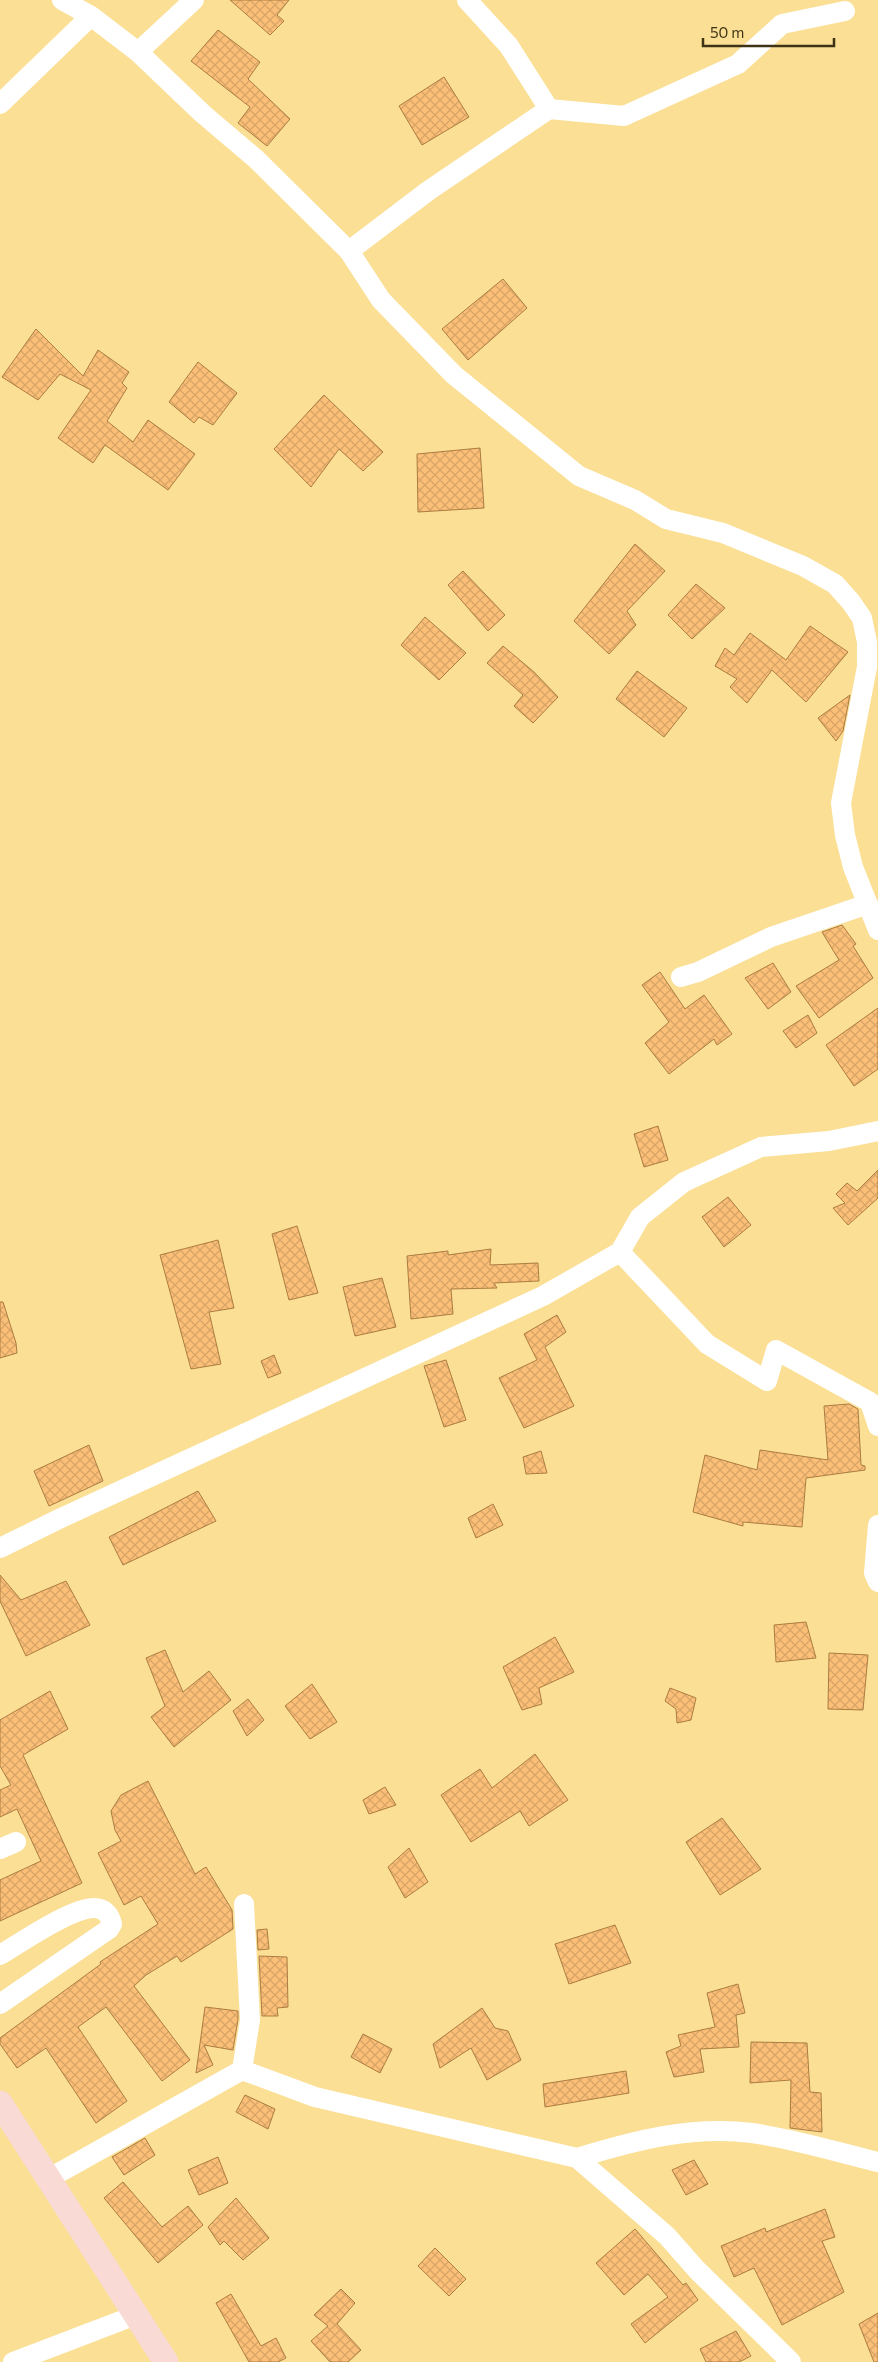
<svg xmlns="http://www.w3.org/2000/svg" width="878" height="2362" viewBox="0 0 878 2362" font-family="Commissioner,sans-serif">
<style>
.building{fill:url(#building-cross-hatch);stroke:#ac7c40}
.lines{fill:none;stroke-linecap:round;stroke-linejoin:round}
.minor{stroke:#fff;stroke-width:20}
.major{stroke:#f9dad4;stroke-width:25}
</style>
<defs>
<pattern id="building-cross-hatch" width="8" height="8" patternUnits="userSpaceOnUse" patternTransform="scale(1.25)"><rect width="8" height="8" fill="#fbbf78"/><path d="M0 0l8 8M0 8l8-8" fill="none" stroke="#d8a567"/></pattern>
</defs>
<rect width="100%" height="100%" fill="#fadf95"/>
<g class="building">
<path d="M 230,0 L 289,0 L 277,15 L 284,21 L 270,35 Z"/>
<path d="M 218,30 L 260,62 L 248,79 L 290,119 L 267,146 L 238,123 L 250,107 L 191,61 Z"/>
<path d="M 444,77 L 469,117 L 422,145 L 399,106 Z"/>
<path d="M 503,279 L 527,308 L 468,360 L 442,329 Z"/>
<path d="M 36,329 L 83,376 L 98,350 L 129,372 L 122,383 L 127,388 L 107,421 L 133,442 L 148,420 L 195,454 L 168,490 L 105,445 L 93,463 L 58,438 L 91,390 L 60,374 L 38,400 L 2,377 Z"/>
<path d="M 198,362 L 237,393 L 213,425 L 199,417 L 194,423 L 169,402 Z"/>
<path d="M 324,395 L 383,452 L 363,471 L 339,449 L 311,487 L 274,449 Z"/>
<path d="M 480,448 L 484,508 L 418,512 L 417,454 Z"/>
<path d="M 635,544 L 665,571 L 627,611 L 636,625 L 609,654 L 574,621 Z"/>
<path d="M 463,571 L 505,615 L 488,631 L 448,585 Z"/>
<path d="M 696,584 L 725,608 L 692,639 L 668,615 Z"/>
<path d="M 425,617 L 466,653 L 439,680 L 401,645 Z"/>
<path d="M 810,626 L 848,652 L 806,702 L 772,670 L 747,703 L 730,687 L 737,679 L 715,666 L 725,648 L 734,655 L 750,633 L 786,660 Z"/>
<path d="M 503,646 L 534,672 L 558,697 L 533,723 L 514,706 L 523,695 L 487,663 Z"/>
<path d="M 637,671 L 687,708 L 664,737 L 616,699 Z"/>
<path d="M 850,695 L 843,731 L 836,741 L 818,718 Z"/>
<path d="M 842,925 L 856,944 L 853,946 L 873,978 L 819,1018 L 796,986 L 839,960 L 822,932 Z"/>
<path d="M 773,963 L 791,992 L 768,1009 L 745,978 Z"/>
<path d="M 660,972 L 685,1009 L 704,995 L 732,1034 L 717,1045 L 714,1039 L 669,1074 L 645,1043 L 669,1022 L 642,985 Z"/>
<path d="M 878,1008 L 878,1069 L 854,1086 L 826,1045 Z"/>
<path d="M 808,1015 L 817,1033 L 796,1048 L 783,1031 Z"/>
<path d="M 658,1126 L 668,1160 L 644,1167 L 634,1134 Z"/>
<path d="M 878,1170 L 878,1198 L 848,1225 L 833,1208 L 845,1203 L 836,1194 L 847,1183 L 857,1191 Z"/>
<path d="M 728,1197 L 751,1225 L 724,1247 L 702,1217 Z"/>
<path d="M 297,1226 L 318,1293 L 289,1300 L 272,1234 Z"/>
<path d="M 218,1240 L 234,1308 L 209,1312 L 221,1364 L 191,1369 L 160,1255 Z"/>
<path d="M 491,1249 L 490,1265 L 538,1263 L 539,1281 L 494,1283 L 497,1288 L 451,1289 L 453,1314 L 411,1319 L 407,1256 L 448,1251 L 448,1255 Z"/>
<path d="M 382,1278 L 396,1327 L 355,1336 L 343,1287 Z"/>
<path d="M 0,1302 L 3,1302 L 16,1343 L 17,1353 L 0,1358 Z"/>
<path d="M 557,1315 L 566,1332 L 545,1347 L 574,1406 L 524,1428 L 499,1378 L 537,1360 L 524,1334 Z"/>
<path d="M 274,1355 L 281,1373 L 268,1378 L 261,1361 Z"/>
<path d="M 446,1360 L 466,1420 L 444,1427 L 424,1366 Z"/>
<path d="M 849,1404 L 858,1409 L 861,1465 L 865,1466 L 865,1470 L 806,1478 L 802,1527 L 743,1522 L 743,1526 L 693,1512 L 705,1455 L 757,1470 L 760,1450 L 828,1460 L 824,1406 Z"/>
<path d="M 89,1445 L 103,1481 L 49,1506 L 34,1471 Z"/>
<path d="M 541,1451 L 547,1473 L 526,1474 L 523,1457 Z"/>
<path d="M 198,1491 L 216,1521 L 123,1565 L 109,1537 Z"/>
<path d="M 493,1504 L 503,1525 L 476,1538 L 468,1518 Z"/>
<path d="M 0,1575 L 21,1600 L 66,1581 L 90,1625 L 26,1656 L 0,1601 Z"/>
<path d="M 806,1622 L 816,1658 L 776,1662 L 774,1625 Z"/>
<path d="M 555,1637 L 574,1672 L 539,1688 L 542,1704 L 522,1710 L 503,1667 Z"/>
<path d="M 165,1650 L 183,1692 L 209,1671 L 231,1700 L 174,1747 L 151,1717 L 165,1706 L 146,1658 Z"/>
<path d="M 829,1653 L 868,1655 L 863,1710 L 828,1709 Z"/>
<path d="M 312,1684 L 337,1722 L 310,1739 L 285,1706 Z"/>
<path d="M 670,1688 L 696,1698 L 691,1720 L 677,1723 L 676,1709 L 665,1701 Z"/>
<path d="M 50,1691 L 68,1729 L 23,1755 L 82,1883 L 0,1921 L 0,1880 L 41,1861 L 17,1809 L 0,1817 L 0,1790 L 11,1785 L 0,1766 L 0,1720 Z"/>
<path d="M 248,1699 L 264,1720 L 247,1736 L 233,1711 Z"/>
<path d="M 535,1754 L 568,1800 L 529,1826 L 520,1811 L 471,1842 L 441,1795 L 480,1769 L 492,1788 Z"/>
<path d="M 148,1781 L 195,1874 L 206,1867 L 232,1910 L 233,1929 L 181,1962 L 177,1956 L 146,1975 L 134,1986 L 190,2060 L 162,2081 L 106,2007 L 78,2027 L 127,2101 L 96,2123 L 46,2048 L 17,2068 L 0,2044 L 0,2038 L 101,1964 L 100,1962 L 158,1924 L 141,1896 L 124,1905 L 98,1853 L 121,1841 L 115,1830 L 111,1811 L 121,1795 Z"/>
<path d="M 385,1787 L 396,1805 L 369,1814 L 363,1800 Z"/>
<path d="M 722,1818 L 761,1869 L 720,1895 L 686,1842 Z"/>
<path d="M 409,1848 L 428,1882 L 405,1898 L 388,1867 Z"/>
<path d="M 615,1925 L 631,1963 L 569,1984 L 555,1944 Z"/>
<path d="M 267,1929 L 269,1949 L 258,1950 L 257,1930 Z"/>
<path d="M 259,1956 L 287,1957 L 288,2007 L 277,2008 L 278,2016 L 262,2016 Z"/>
<path d="M 738,1984 L 745,2013 L 736,2015 L 739,2047 L 700,2049 L 704,2072 L 674,2077 L 666,2052 L 681,2046 L 678,2035 L 715,2027 L 707,1993 Z"/>
<path d="M 205,2007 L 238,2011 L 238,2019 L 233,2050 L 204,2045 L 213,2065 L 196,2073 Z"/>
<path d="M 482,2008 L 495,2028 L 508,2031 L 521,2060 L 487,2080 L 471,2048 L 440,2068 L 433,2044 Z"/>
<path d="M 363,2034 L 392,2049 L 380,2073 L 351,2057 Z"/>
<path d="M 751,2042 L 807,2043 L 810,2092 L 821,2093 L 822,2132 L 790,2128 L 791,2080 L 750,2083 Z"/>
<path d="M 626,2071 L 629,2093 L 545,2107 L 543,2084 Z"/>
<path d="M 245,2095 L 275,2109 L 268,2129 L 236,2112 Z"/>
<path d="M 145,2138 L 155,2155 L 124,2175 L 112,2157 Z"/>
<path d="M 218,2157 L 228,2183 L 199,2195 L 188,2170 Z"/>
<path d="M 694,2160 L 708,2184 L 686,2195 L 672,2170 Z"/>
<path d="M 123,2182 L 162,2227 L 188,2206 L 203,2225 L 158,2263 L 104,2198 Z"/>
<path d="M 236,2198 L 269,2238 L 243,2260 L 224,2241 L 220,2245 L 208,2227 Z"/>
<path d="M 825,2209 L 835,2237 L 822,2241 L 844,2292 L 782,2325 L 754,2268 L 734,2277 L 721,2246 L 765,2228 L 766,2232 Z"/>
<path d="M 635,2229 L 683,2285 L 686,2283 L 698,2300 L 645,2343 L 631,2324 L 668,2297 L 648,2274 L 624,2295 L 596,2263 Z"/>
<path d="M 435,2248 L 466,2279 L 449,2296 L 418,2266 Z"/>
<path d="M 341,2289 L 355,2303 L 337,2324 L 361,2350 L 348,2362 L 330,2362 L 311,2341 L 328,2326 L 314,2315 Z"/>
<path d="M 231,2294 L 261,2346 L 276,2338 L 286,2358 L 278,2362 L 249,2362 L 216,2303 Z"/>
<path d="M 878,2313 L 878,2362 L 874,2362 L 859,2324 Z"/>
<path d="M 736,2331 L 751,2356 L 739,2362 L 706,2362 L 700,2349 Z"/>
</g>
<g class="lines">
<g class="minor">
<path d="M 62,0 L 91,16 L 138,52 L 203,114 L 256,159 L 349,251 L 381,300 L 454,375 L 579,476 L 635,500 L 666,519 L 723,533 L 803,566 L 835,584 L 851,602 L 862,618 L 867,642 L 867,667 L 841,803 L 845,835 L 853,867 L 878,930"/>
<path d="M 467,0 L 509,46 L 549,109 L 624,116 L 738,64 L 782,24 L 845,11"/>
<path d="M 138,52 L 194,0"/>
<path d="M 0,104 L 91,16"/>
<path d="M 349,251 L 428,191 L 549,109"/>
<path d="M 681,977 L 698,972 L 771,937 L 868,904"/>
<path d="M 620,1252 L 707,1344 L 767,1381 L 776,1350 L 870,1402 L 878,1426"/>
<path d="M 878,1525 L 874,1573 L 878,1582"/>
<path d="M 0,1548 L 61,1518 L 543,1296 L 620,1252 L 640,1217 L 684,1182 L 761,1147 L 829,1141 L 878,1131"/>
<path d="M 0,1849 L 16,1842"/>
<path d="M 0,1955 C 22,1942 71,1908 94,1908 C 104,1908 110,1914 112,1924 L 109,1929 L 0,2004"/>
<path d="M 242,2070 L 250,2020 L 244,1904"/>
<path d="M 577,2158 C 633,2141 692,2125 752,2133 C 794,2139 837,2152 878,2162"/>
<path d="M 48,2179 L 242,2070 L 315,2097 L 577,2158 L 667,2236 L 697,2270 L 791,2362"/>
<path d="M 13,2362 L 136,2315"/>
</g>
<path class="major" d="M 0,2103 L 166,2362"/>
</g>
<path d="M703 38v8h131v-8" fill="none" stroke="#3e3314" stroke-width="2.5"/>
<text x="710" y="38" font-size="15" fill="#3e3314" stroke="#fadf95" stroke-width="4" paint-order="stroke">50 m</text>
</svg>
